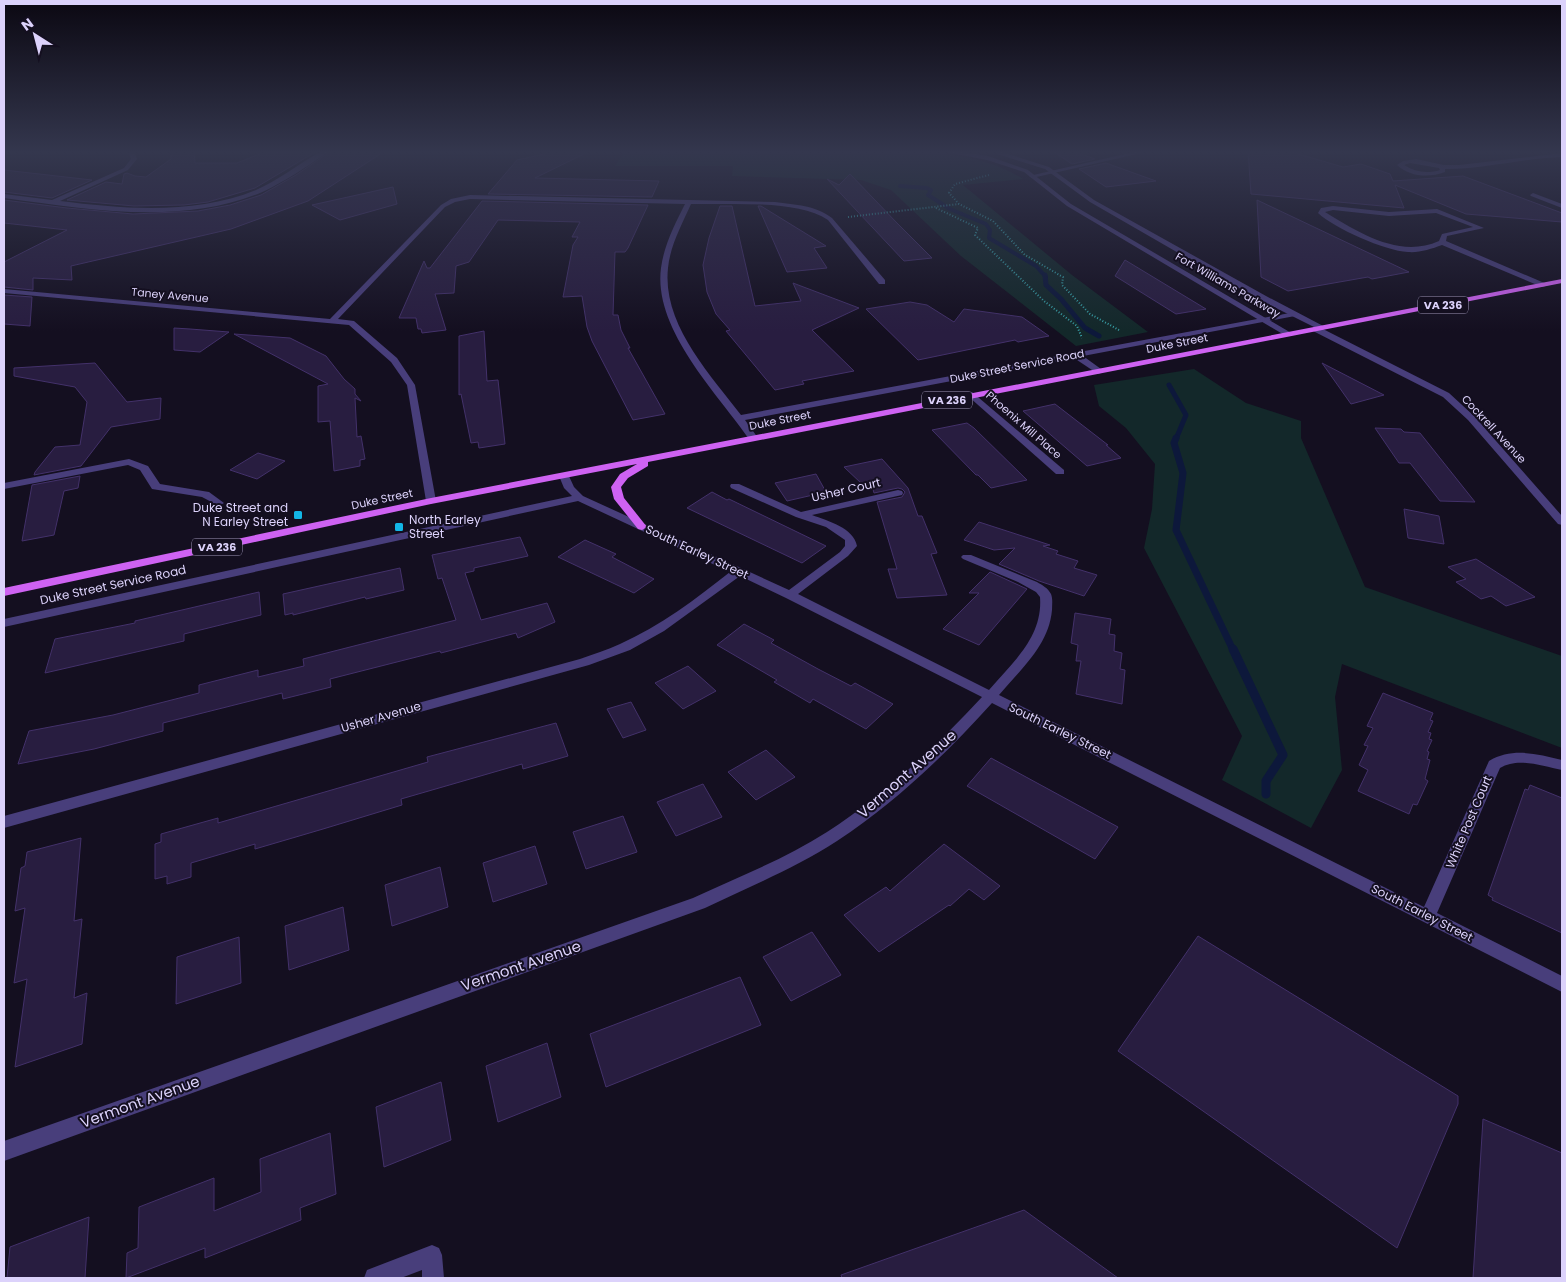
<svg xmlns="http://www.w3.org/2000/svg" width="1566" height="1282" viewBox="0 0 1566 1282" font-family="Poppins,sans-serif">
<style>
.green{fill:#13282a}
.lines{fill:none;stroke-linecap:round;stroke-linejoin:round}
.stream-far3{stroke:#0d183b;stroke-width:4}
.stream-far2{stroke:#0d183b;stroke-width:5}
.stream-far1{stroke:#0d183b;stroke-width:7}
.stream{stroke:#0d183b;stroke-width:9}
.building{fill:#281d40;stroke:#43316a}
.path{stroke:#38a2a9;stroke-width:2;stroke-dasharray:1 2;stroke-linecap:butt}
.service{fill:#483e7b;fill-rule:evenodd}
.minor{fill:#483e7b;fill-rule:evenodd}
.tertiary{fill:#483e7b;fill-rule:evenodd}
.primary{fill:#ce62f2;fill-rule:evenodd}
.poi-dot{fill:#13b6e6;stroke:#140f20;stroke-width:2}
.labels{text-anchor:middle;stroke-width:4;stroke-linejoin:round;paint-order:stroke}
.far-street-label{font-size:11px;fill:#dcd2fb;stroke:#140f20}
.shield{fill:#140f20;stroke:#a098b9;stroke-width:1}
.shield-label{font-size:11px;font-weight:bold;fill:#dcd2fb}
.street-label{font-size:12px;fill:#dcd2fb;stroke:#140f20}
.poi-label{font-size:12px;fill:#dcd2fb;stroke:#140f20;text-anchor:end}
.near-street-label{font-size:15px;fill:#dcd2fb;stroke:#140f20}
</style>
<rect width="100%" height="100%" fill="#140f20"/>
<g class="green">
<path d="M 624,151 C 684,151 744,151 803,151 C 869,151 967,142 1023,179 L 963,185 L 1072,275 L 1148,332 L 1076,346 L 961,256 L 891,190 L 861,180 L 732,176 L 733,166 L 615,166 Z"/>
<path d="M 1194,369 L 1246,403 L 1301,421 L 1301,438 L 1365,587 L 1562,656 L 1562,748 L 1342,664 L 1335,697 L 1342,770 L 1311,828 L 1222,780 L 1242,736 L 1144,548 L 1152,509 L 1155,464 L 1126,428 L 1099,406 L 1094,385 Z"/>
</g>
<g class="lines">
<path class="stream-far3" d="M 900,186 L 927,188 L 931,190 L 928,195 L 950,209 L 986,224 L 990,230 L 989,238 L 1036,266 L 1046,277"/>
<g class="stream-far2">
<path d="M 1045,275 L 1046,285 L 1061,299 L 1085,328 L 1099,336"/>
<path d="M 1169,385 L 1186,415 L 1176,439"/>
</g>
<path class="stream-far1" d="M 1176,438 L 1174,443 L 1183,473 L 1176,530 L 1233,650"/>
<path class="stream" d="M 1233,649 L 1283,755 L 1266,781 L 1266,794"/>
</g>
<g class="building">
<path d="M 171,151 L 194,151 L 195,163 L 237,163 L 262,153 L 317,151 L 255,188 L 208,202 L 184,205 L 134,206 L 67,200 L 106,182 L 122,184 L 124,174 L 127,173 L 135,176 L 146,177 L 171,159 Z"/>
<path d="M 331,151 L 385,151 L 308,201 L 231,229 L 71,266 L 72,280 L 33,278 L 33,290 L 4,287 L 4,262 L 67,230 L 4,223 L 4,200 L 67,208 L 133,214 L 198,211 L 230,205 L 261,195 L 296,175 Z"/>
<path d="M 558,151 L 586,153 L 535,178 L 659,181 L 652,197 L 488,194 L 517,160 Z"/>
<path d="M 1073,151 L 1095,159 L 1072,164 L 1054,152 Z"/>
<path d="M 1248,151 L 1288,151 L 1343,167 L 1361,164 L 1390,174 L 1393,181 L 1463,176 L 1562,213 L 1562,222 L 1466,214 L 1395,185 L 1404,208 L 1251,194 Z"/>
<path d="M 1106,163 L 1156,181 L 1106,187 L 1079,169 Z"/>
<path d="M 4,170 L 92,180 L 52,198 L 4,192 Z"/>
<path d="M 850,174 L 897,223 L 932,258 L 904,261 L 827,179 L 839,185 Z"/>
<path d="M 393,187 L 397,204 L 340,220 L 312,205 Z"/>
<path d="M 1257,200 L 1409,272 L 1372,279 L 1368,277 L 1288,291 L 1261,277 Z"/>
<path d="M 482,201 L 648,205 L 628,248 L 625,252 L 615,252 L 613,315 L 618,315 L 621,330 L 630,348 L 628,348 L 665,414 L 633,420 L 592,341 L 587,327 L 582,296 L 563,297 L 573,245 L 578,237 L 572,237 L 580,222 L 498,220 L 469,262 L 456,266 L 454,293 L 435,294 L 446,330 L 422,333 L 421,329 L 418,329 L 416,318 L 399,318 L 424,261 L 427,268 L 430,268 Z"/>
<path d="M 720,206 L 732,206 L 755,306 L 801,301 L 793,283 L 859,308 L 812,330 L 854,371 L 802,381 L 804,384 L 775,390 L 726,331 L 730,330 L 716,314 L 707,292 L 703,265 L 709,238 Z"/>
<path d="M 758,206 L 761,206 L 826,246 L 814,248 L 827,268 L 787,272 Z"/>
<path d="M 1125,260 L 1206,309 L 1176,314 L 1115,276 Z"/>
<path d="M 4,295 L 32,297 L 30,326 L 4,324 Z"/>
<path d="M 910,302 L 927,305 L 954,322 L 964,309 L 1022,317 L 1049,336 L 1018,342 L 1015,340 L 918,360 L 866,309 Z"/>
<path d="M 174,328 L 190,329 L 229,332 L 200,352 L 174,350 Z"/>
<path d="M 484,331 L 487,381 L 498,380 L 505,444 L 479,448 L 478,442 L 471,443 L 461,394 L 459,395 L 459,336 Z"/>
<path d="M 234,334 L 290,338 L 326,356 L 344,379 L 355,389 L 355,394 L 361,401 L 355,398 L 357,437 L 361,436 L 365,459 L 360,460 L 360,466 L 334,471 L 330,421 L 318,422 L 318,386 L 328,384 Z"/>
<path d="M 95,363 L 127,402 L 161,398 L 160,419 L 111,427 L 81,466 L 34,475 L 35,472 L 55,447 L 80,445 L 87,402 L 75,387 L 14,376 L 14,368 Z"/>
<path d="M 1322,363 L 1384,395 L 1351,404 Z"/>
<path d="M 1055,404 L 1108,445 L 1106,445 L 1121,458 L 1087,466 L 1023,411 Z"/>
<path d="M 967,423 L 974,428 L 1027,480 L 991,488 L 978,475 L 976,475 L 932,430 Z"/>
<path d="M 1375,428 L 1401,429 L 1404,432 L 1420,433 L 1475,502 L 1440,501 L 1410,463 L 1399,463 Z"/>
<path d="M 258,453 L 285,461 L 257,479 L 230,470 Z"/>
<path d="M 882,459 L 908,488 L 918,516 L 922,516 L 937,553 L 931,554 L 947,595 L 897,598 L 888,569 L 897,569 L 877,502 L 902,497 L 905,492 L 902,489 L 898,488 L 874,493 L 871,482 L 862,484 L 844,467 Z"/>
<path d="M 816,474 L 826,492 L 787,501 L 775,483 Z"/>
<path d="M 80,476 L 78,488 L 64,491 L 54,535 L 22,541 L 32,485 Z"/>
<path d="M 712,492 L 727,500 L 729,499 L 826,546 L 802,563 L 687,508 Z"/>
<path d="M 1404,509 L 1439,516 L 1444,544 L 1408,538 Z"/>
<path d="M 979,522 L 1050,545 L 1043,546 L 1058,551 L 1056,554 L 1078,561 L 1074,568 L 1097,575 L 1084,596 L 1039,581 L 999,564 L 1015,548 L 994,550 L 964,540 Z"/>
<path d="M 520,537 L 528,556 L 474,568 L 474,571 L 465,573 L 481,620 L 547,603 L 555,622 L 518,638 L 516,633 L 441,653 L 440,651 L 330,679 L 331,687 L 283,699 L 282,693 L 163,723 L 163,731 L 94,749 L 18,764 L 29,731 L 113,715 L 199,693 L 199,685 L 258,670 L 258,677 L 304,666 L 303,659 L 456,620 L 442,578 L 438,579 L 432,555 Z"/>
<path d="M 585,540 L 616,554 L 612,557 L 654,579 L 634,593 L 558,557 Z"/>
<path d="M 1476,559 L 1535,597 L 1506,606 L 1491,596 L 1481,599 L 1456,582 L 1466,579 L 1448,567 Z"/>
<path d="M 400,568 L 404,590 L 366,599 L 365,597 L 293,615 L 293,613 L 285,615 L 283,594 Z"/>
<path d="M 990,572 L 1027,589 L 979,645 L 943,629 L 979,593 L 969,593 Z"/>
<path d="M 259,592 L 261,615 L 184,634 L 184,641 L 45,673 L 55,639 L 135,623 L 135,621 Z"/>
<path d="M 1075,613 L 1111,619 L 1109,634 L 1115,635 L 1114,651 L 1122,653 L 1120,669 L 1125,670 L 1122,704 L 1076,694 L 1081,661 L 1076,661 L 1078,645 L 1071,643 Z"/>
<path d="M 744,624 L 774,640 L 771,643 L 818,669 L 851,686 L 855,683 L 893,704 L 866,729 L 813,699 L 810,703 L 774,682 L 777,680 L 717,645 Z"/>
<path d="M 688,666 L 716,691 L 683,709 L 655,683 Z"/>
<path d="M 1383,693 L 1433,713 L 1430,720 L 1433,721 L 1428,732 L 1431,733 L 1429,739 L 1432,740 L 1427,751 L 1429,752 L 1427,759 L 1430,760 L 1425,779 L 1428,781 L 1417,805 L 1413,804 L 1409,814 L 1358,791 L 1368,770 L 1359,765 L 1368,746 L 1364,745 L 1373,728 L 1367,726 Z"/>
<path d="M 631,702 L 646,730 L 623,738 L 607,709 Z"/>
<path d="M 556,723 L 568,756 L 523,769 L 522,764 L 401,799 L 402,805 L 323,829 L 255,849 L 255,844 L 191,863 L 191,877 L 167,884 L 167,876 L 155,879 L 155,844 L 161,842 L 161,834 L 218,818 L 218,823 L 428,762 L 427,757 Z"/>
<path d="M 766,750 L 795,777 L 756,800 L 728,772 Z"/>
<path d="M 991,758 L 1118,827 L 1095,859 L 967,786 Z"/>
<path d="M 703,784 L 722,817 L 676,836 L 657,802 Z"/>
<path d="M 1530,785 L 1562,798 L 1562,933 L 1492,900 L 1493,898 L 1488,895 L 1525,789 L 1528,790 Z"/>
<path d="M 623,816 L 637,852 L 586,869 L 573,832 Z"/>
<path d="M 81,838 L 74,921 L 82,919 L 74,998 L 87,993 L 82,1044 L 15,1067 L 27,979 L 14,983 L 25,908 L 15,911 L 21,868 L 25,866 L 27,852 Z"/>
<path d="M 944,844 L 1000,886 L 984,900 L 969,889 L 950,906 L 949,905 L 879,952 L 844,915 L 886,887 L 890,891 Z"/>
<path d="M 535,846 L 547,884 L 493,902 L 483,863 Z"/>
<path d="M 440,867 L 448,907 L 392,926 L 385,885 Z"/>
<path d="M 343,907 L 349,950 L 289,970 L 285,926 Z"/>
<path d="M 812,932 L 841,975 L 791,1001 L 763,957 Z"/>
<path d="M 1198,936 L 1458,1096 L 1458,1104 L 1397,1248 L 1118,1051 Z"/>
<path d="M 239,937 L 241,983 L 176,1004 L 177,957 Z"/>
<path d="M 740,977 L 761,1025 L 606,1087 L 590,1034 Z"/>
<path d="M 547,1043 L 561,1097 L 498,1122 L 486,1066 Z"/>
<path d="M 441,1082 L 451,1140 L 384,1167 L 376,1107 Z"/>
<path d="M 1483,1119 L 1562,1153 L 1562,1278 L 1473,1278 Z"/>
<path d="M 330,1133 L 336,1194 L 300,1208 L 301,1220 L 205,1258 L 205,1248 L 126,1278 L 127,1253 L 138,1248 L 139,1207 L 214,1178 L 214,1211 L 261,1192 L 260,1159 Z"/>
<path d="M 1024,1210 L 1118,1278 L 842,1278 L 841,1275 Z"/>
<path d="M 89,1217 L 85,1278 L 7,1278 L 10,1247 Z"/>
</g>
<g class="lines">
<g class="path">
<path d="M 989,175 L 955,184 L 949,193 L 959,204 L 993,221 L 1025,255 L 1063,277 L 1062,285 L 1090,314 L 1119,330"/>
<path d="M 936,208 L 978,228 L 975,235 L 1044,301 L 1077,326 L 1082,338"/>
<path d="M 848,217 L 959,204"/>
</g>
<g class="service">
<path d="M 129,459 L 148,466 L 160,484 L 209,492 L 224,503 L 219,506 L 202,497 L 152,489 L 140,470 L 128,465 L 4,489 L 4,483 Z"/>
<path d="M 432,1245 L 439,1248 L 442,1255 L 444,1278 L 422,1278 L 422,1270 L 401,1278 L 364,1278 L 367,1270 Z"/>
</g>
<g class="minor">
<path d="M 128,151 L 134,151 L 137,159 L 128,170 L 60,201 C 124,209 195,215 256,190 C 277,181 296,166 315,155 L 321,151 L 329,151 C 310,165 281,184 260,193 C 179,226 87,209 4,198 L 4,194 L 52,200 L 124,168 L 131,159 Z"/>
<path d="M 1138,151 L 1150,151 L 1032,178 L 1029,176 Z"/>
<path d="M 1562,153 L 1562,157 C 1523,158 1485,169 1445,169 L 1445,172 C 1429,178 1410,177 1397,165 L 1403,161 L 1416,159 L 1444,165 L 1459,165 ZM 1410,163 L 1439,168 L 1440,170 C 1427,174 1415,172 1404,165 Z"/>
<path d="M 1533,193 L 1562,204 L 1562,208 L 1531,196 L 1530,195 Z"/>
<path d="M 470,195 L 775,202 C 796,205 815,205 832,218 L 885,280 L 885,284 L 879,284 L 828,220 C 797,199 729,205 691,204 C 682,224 670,246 668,268 C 662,324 710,374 741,415 L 1295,312 L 1299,314 L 1295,316 L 1083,356 L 1101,369 L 1101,373 L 1098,374 L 1074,358 L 745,420 L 758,438 L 753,441 L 750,440 C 717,393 653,329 661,268 C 664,245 675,224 685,204 L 470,199 L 455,202 L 445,207 L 338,319 L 354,321 L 397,358 L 415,385 L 436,501 L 431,504 L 426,501 L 407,385 L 391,362 L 349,325 L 4,293 L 4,289 L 330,319 L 441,205 L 451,199 Z"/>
<path d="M 1333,206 L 1389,212 L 1437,209 L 1484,228 L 1447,236 L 1446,241 L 1549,285 L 1542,287 L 1442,245 C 1431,249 1419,253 1408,252 C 1385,251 1334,228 1318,213 L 1321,208 ZM 1333,210 L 1389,216 L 1436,213 L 1473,227 L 1442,234 L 1439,241 C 1399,259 1358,232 1325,212 Z"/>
<path d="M 1313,327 L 1319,327 L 1449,393 L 1474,416 L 1562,516 L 1562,525 L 1558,524 L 1468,420 L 1443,397 L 1313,331 Z"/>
<path d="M 972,392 L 1064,470 L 1064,474 L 1056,474 L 969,397 L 969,393 Z"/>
<path d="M 564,473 L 568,474 L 574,487 L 583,496 L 789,590 L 840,552 L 845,546 L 845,540 L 826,527 L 796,517 L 731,488 L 730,486 L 731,484 L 739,484 L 801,512 L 898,490 L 902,491 L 903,493 L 902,495 L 812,515 C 828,521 854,528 857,546 L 848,556 L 798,594 L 989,690 C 1013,662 1043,637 1040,597 L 1036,592 L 1018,582 L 963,559 L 961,557 L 963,555 L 971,555 L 1037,582 C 1042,585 1048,588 1051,594 C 1053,599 1052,605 1052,610 C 1049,645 1021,669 999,695 L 1424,907 L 1489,761 C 1513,747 1537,754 1562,760 L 1562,770 C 1542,766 1518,757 1500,768 L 1437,913 L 1562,976 L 1562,992 L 992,703 C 946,754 895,803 837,841 C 795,868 749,887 705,908 L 4,1161 L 4,1141 L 693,898 C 738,877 785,859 827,832 C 884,795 935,748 982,697 L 786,598 L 740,576 L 664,631 L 630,650 L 589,665 L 4,828 L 4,816 L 580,659 C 593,654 607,650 620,644 C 660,626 696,599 730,572 L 578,501 L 4,627 L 4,619 L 572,496 L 564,488 L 559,476 Z"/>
</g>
<g class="tertiary">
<path d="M 941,151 L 957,151 L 988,156 L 1028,170 L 1071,204 L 1293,334 L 1286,336 L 1067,206 L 1024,172 L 987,160 Z"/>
<path d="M 999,151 L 1049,167 L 1094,200 L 1266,296 L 1327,328 L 1320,330 L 1260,300 L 1090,202 L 1045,169 L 997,154 Z"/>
</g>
<path class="primary" d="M 1562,279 L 1562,283 L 648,462 L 648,466 L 628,478 L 621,487 L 624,498 L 647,527 L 642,530 L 638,529 L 614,499 L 611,487 L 620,474 L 637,464 L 431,504 L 4,596 L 4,588 L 431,498 Z"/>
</g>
<linearGradient id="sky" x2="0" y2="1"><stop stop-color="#0b0812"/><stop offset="0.46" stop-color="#34374e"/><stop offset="1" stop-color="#34374e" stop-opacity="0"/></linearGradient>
<rect width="1566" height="331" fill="url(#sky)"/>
<g class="poi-dot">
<rect x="293" y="510" width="10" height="10" rx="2.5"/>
<rect x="394" y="522" width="10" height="10" rx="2.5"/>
</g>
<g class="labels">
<g class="far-street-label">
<text transform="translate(1228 285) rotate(30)" y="4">Fort Williams Parkway</text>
<text transform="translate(170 295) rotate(5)" y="4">Taney Avenue</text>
<text transform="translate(1177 343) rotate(-11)" y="4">Duke Street</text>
<text transform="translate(1017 366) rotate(-11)" y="4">Duke Street Service Road</text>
<text transform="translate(780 420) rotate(-11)" y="4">Duke Street</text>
<text transform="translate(1024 425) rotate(41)" y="4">Phoenix Mill Place</text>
<text transform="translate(1494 429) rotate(47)" y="4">Cockrell Avenue</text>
<text transform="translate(382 499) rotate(-12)" y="4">Duke Street</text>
</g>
<g class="shield">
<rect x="1418" y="296.5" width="50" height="17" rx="4"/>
<rect x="922" y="391.5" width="50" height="17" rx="4"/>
<rect x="192" y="538.5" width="50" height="17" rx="4"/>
</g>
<g class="shield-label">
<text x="1443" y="309">VA 236</text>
<text x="947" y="404">VA 236</text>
<text x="217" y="551">VA 236</text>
</g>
<g class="street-label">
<text transform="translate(846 490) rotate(-13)" y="4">Usher Court</text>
<text transform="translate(697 552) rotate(25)" y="4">South Earley Street</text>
<text transform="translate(113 585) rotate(-12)" y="4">Duke Street Service Road</text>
<text transform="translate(381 717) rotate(-16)" y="4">Usher Avenue</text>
<text transform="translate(1060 731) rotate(26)" y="4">South Earley Street</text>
<text transform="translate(1469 822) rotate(-67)" y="4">White Post Court</text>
<text transform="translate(1422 913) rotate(27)" y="4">South Earley Street</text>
</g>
<g class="poi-label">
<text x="288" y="512">Duke Street and<tspan x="288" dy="14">N Earley Street</tspan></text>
<text x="409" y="524" text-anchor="start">North Earley<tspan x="409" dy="14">Street</tspan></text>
</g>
<g class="near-street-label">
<text transform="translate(907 774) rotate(-41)" y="5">Vermont Avenue</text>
<text transform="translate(521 966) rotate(-19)" y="5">Vermont Avenue</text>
<text transform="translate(140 1102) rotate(-20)" y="5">Vermont Avenue</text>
</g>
</g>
<rect width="1566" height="1282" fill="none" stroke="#dcd2fb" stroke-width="10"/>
<g transform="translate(35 35) rotate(324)" stroke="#140f20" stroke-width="4" paint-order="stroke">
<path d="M0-4L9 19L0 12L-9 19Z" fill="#dcd2fb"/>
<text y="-8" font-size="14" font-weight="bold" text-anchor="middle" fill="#dcd2fb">N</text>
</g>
</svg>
